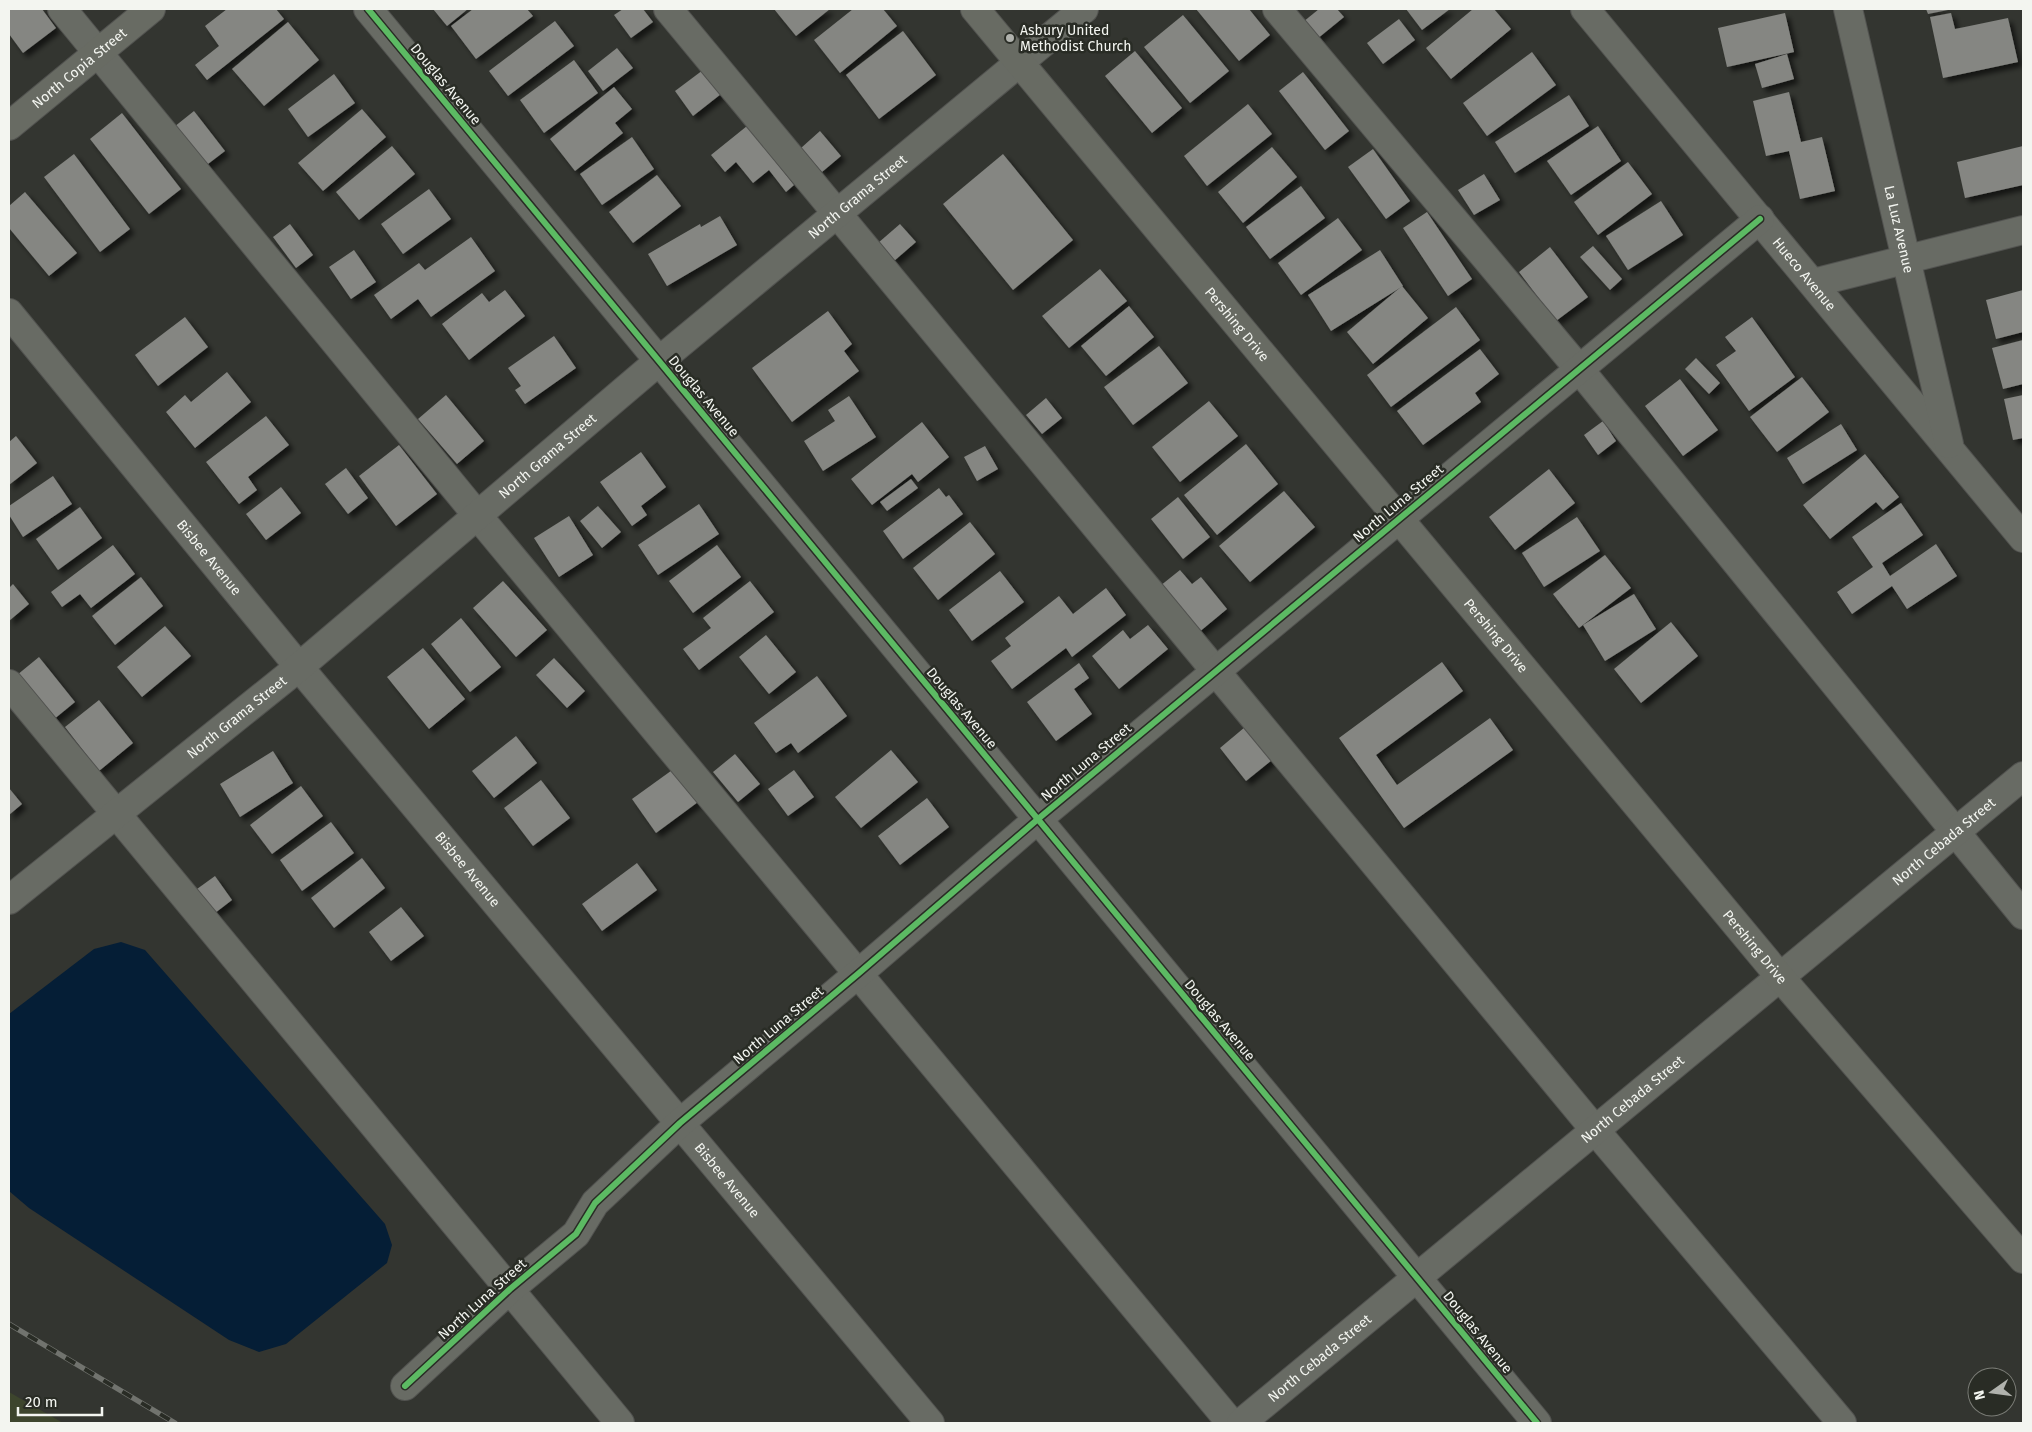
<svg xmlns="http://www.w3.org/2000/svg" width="2032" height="1432" viewBox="0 0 2032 1432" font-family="'Fira Sans',sans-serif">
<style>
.green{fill:#3d452d}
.water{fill:#051e36}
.building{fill:#858682;filter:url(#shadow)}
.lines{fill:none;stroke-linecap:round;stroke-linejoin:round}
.minor-casing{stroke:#525350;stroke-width:30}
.major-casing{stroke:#525350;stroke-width:30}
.minor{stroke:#686b64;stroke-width:28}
.major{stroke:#686b63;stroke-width:28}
.rail-casing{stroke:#71736e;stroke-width:5.5}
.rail{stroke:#292c25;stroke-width:4;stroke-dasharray:11;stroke-linecap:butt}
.cycleway-casing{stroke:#292c25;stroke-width:9}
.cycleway{stroke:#5cba63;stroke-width:6}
.poi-dot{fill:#b0b2ad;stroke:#292c25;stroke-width:2}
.labels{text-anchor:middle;stroke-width:5;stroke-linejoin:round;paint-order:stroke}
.poi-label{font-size:14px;fill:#f3f5f0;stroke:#292c25;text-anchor:start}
.street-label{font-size:14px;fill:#f3f5f0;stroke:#292c25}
</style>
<defs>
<filter id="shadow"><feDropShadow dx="4.5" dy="4.5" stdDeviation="2.5" flood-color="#0009"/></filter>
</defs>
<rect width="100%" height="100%" fill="#333530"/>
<path class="green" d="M 9,1392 L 63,1423 L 9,1423 Z"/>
<path class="water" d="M 121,942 L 145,950 L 385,1224 L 392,1245 L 387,1263 L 286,1344 L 259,1352 L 229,1340 L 29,1208 L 9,1191 L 9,1014 L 94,949 Z"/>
<g class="building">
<path d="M 9,9 L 42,9 L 56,28 L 23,53 L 9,34 Z"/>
<path d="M 227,9 L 276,9 L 284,19 L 207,80 L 195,65 L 219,46 L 205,26 Z"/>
<path d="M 433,9 L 468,9 L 447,26 Z"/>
<path d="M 473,9 L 527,9 L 533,16 L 476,59 L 451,26 Z"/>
<path d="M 623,9 L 643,9 L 653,22 L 631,38 L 614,15 Z"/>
<path d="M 774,9 L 830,9 L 796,36 Z"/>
<path d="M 853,9 L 883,9 L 897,26 L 840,73 L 814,40 Z"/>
<path d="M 1196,9 L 1249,9 L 1270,35 L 1239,61 Z"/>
<path d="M 1319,9 L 1337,9 L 1344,17 L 1317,39 L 1303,22 Z"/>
<path d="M 1406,9 L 1450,9 L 1422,30 Z"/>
<path d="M 1473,9 L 1494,9 L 1511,29 L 1451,79 L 1426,48 Z"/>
<path d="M 1926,9 L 1948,9 L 1948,10 L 1928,14 Z"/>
<path d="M 1785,13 L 1794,52 L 1727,67 L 1718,28 Z"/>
<path d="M 1951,13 L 1955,29 L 2008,18 L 2018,62 L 1943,78 L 1930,17 Z"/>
<path d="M 1183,15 L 1229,71 L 1190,103 L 1144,47 Z"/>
<path d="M 1399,19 L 1415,40 L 1383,64 L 1367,43 Z"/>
<path d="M 555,21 L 574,46 L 508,96 L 489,71 Z"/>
<path d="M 288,22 L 319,60 L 264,106 L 232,69 Z"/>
<path d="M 903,31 L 936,75 L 879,119 L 846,75 Z"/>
<path d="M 617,48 L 633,68 L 603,91 L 588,71 Z"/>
<path d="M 1135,51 L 1182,108 L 1152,133 L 1105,76 Z"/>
<path d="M 1532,52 L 1556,85 L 1487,136 L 1463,103 Z"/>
<path d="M 1787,54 L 1794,79 L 1762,88 L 1755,64 Z"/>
<path d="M 574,60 L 598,93 L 544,133 L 520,100 Z"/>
<path d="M 703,70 L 721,94 L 693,116 L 675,91 Z"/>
<path d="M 1303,72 L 1349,131 L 1325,150 L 1279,91 Z"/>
<path d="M 334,74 L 355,103 L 308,137 L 288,109 Z"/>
<path d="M 614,87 L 632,109 L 615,123 L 623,133 L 575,171 L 550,139 Z"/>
<path d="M 1789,92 L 1801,142 L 1822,137 L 1835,191 L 1800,199 L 1789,151 L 1766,156 L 1753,101 Z"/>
<path d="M 1569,95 L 1589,126 L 1515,173 L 1495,142 Z"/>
<path d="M 1248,104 L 1272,134 L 1207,186 L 1184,156 Z"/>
<path d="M 362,109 L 386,137 L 323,191 L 298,163 Z"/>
<path d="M 194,111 L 225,151 L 204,167 L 174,127 Z"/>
<path d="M 122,113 L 181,189 L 149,214 L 90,139 Z"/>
<path d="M 747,126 L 794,185 L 786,192 L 769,170 L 753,183 L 736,162 L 725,172 L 711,155 Z"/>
<path d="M 1598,126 L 1621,161 L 1571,195 L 1547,161 Z"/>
<path d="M 820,131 L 841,156 L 822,172 L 801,148 Z"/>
<path d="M 632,137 L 654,169 L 602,205 L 580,174 Z"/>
<path d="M 392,146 L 415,174 L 359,220 L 336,192 Z"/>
<path d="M 2023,146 L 2023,185 L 1965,198 L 1957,162 Z"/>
<path d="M 1272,147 L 1297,177 L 1243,223 L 1218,192 Z"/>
<path d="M 1373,149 L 1410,201 L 1386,219 L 1348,167 Z"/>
<path d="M 74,154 L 130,229 L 100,252 L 44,177 Z"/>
<path d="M 1003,154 L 1073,240 L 1013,290 L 943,204 Z"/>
<path d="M 1628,162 L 1652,194 L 1598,235 L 1574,202 Z"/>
<path d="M 1484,174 L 1500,200 L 1474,215 L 1458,190 Z"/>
<path d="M 657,175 L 681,206 L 633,243 L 609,212 Z"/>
<path d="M 1301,186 L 1325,218 L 1270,259 L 1246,227 Z"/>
<path d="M 429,189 L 451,219 L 403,254 L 381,224 Z"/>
<path d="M 25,192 L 77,253 L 49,276 L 9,228 L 9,206 Z"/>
<path d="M 1661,201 L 1683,235 L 1628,270 L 1606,236 Z"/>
<path d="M 1427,212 L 1472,279 L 1448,296 L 1403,228 Z"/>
<path d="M 720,216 L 737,245 L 667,286 L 648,254 L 700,224 L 701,227 Z"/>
<path d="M 1338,218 L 1362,250 L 1301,295 L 1278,263 Z"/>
<path d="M 290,224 L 313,255 L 296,268 L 273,237 Z"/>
<path d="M 900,224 L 916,242 L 894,261 L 878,243 Z"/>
<path d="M 471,237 L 495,271 L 431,317 L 418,299 L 391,319 L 374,295 L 419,263 L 425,270 Z"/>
<path d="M 1593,246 L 1622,279 L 1610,290 L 1580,257 Z"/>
<path d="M 1550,247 L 1588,297 L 1556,321 L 1519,272 Z"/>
<path d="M 354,250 L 376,282 L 351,299 L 329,267 Z"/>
<path d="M 1380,250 L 1403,286 L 1331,331 L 1308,295 Z"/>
<path d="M 1100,269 L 1127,301 L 1069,348 L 1042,316 Z"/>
<path d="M 1402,286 L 1428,318 L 1373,364 L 1347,332 Z"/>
<path d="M 505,290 L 525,316 L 469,360 L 442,324 L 482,293 L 489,302 Z"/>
<path d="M 2023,290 L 2023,332 L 1996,339 L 1986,300 Z"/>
<path d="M 1129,306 L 1154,337 L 1106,376 L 1081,346 Z"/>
<path d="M 1456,307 L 1480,340 L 1391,407 L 1367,375 Z"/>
<path d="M 828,311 L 852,344 L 844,351 L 859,371 L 792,422 L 752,368 Z"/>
<path d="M 185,317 L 208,347 L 158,386 L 135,355 Z"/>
<path d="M 1752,317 L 1795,377 L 1749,411 L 1716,365 L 1736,351 L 1725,337 Z"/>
<path d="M 554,336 L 576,368 L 525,404 L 515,390 L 521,386 L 508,368 Z"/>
<path d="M 2023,340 L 2023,384 L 2003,389 L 1992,348 Z"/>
<path d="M 1159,346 L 1188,383 L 1133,425 L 1104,387 Z"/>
<path d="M 1480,349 L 1499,374 L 1475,393 L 1481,402 L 1423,445 L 1397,411 Z"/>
<path d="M 1696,358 L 1720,383 L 1709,394 L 1685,369 Z"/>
<path d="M 227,372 L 251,402 L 195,448 L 166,412 L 185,395 L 191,402 Z"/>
<path d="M 1802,377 L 1829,412 L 1777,452 L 1750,417 Z"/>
<path d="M 1680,379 L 1718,430 L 1683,456 L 1645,406 Z"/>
<path d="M 446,395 L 484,441 L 457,464 L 418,419 Z"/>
<path d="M 2023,395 L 2023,438 L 2013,440 L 2004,399 Z"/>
<path d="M 849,396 L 876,437 L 823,471 L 804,441 L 835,421 L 828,410 Z"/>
<path d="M 1046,398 L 1062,418 L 1042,434 L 1026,415 Z"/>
<path d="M 1209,401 L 1238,436 L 1180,482 L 1152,447 Z"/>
<path d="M 266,416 L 289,445 L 248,477 L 257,490 L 239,504 L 206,462 Z"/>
<path d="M 1603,421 L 1616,441 L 1598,455 L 1584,435 Z"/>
<path d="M 922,422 L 949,457 L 918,482 L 912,474 L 872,505 L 851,479 Z"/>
<path d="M 1841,424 L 1857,450 L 1803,484 L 1787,458 Z"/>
<path d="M 16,436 L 37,463 L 9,485 L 9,442 Z"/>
<path d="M 1246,444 L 1278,484 L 1217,535 L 1184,495 Z"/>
<path d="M 399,445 L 437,494 L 396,526 L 359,476 Z"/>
<path d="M 985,446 L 998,469 L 977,481 L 964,457 Z"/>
<path d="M 641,452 L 666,487 L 641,506 L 647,515 L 632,526 L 600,482 Z"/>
<path d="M 1865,454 L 1899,497 L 1883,510 L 1876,502 L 1830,539 L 1803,505 Z"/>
<path d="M 346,468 L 368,498 L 348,514 L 325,484 Z"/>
<path d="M 1549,469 L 1575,503 L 1515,550 L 1489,517 Z"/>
<path d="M 53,476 L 72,504 L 23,537 L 9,515 L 9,506 Z"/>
<path d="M 911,479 L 918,488 L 887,511 L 880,502 Z"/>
<path d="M 281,487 L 301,513 L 266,540 L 246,514 Z"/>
<path d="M 939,488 L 946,497 L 949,495 L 963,514 L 903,559 L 883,531 Z"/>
<path d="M 1284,491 L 1315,527 L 1250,582 L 1219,546 Z"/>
<path d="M 1178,497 L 1210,537 L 1183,559 L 1151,519 Z"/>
<path d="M 1901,503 L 1923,535 L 1882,563 L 1890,576 L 1936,544 L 1957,576 L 1907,609 L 1892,586 L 1852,614 L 1837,592 L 1873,567 L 1852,537 Z"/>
<path d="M 699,504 L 719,534 L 658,575 L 638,545 Z"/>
<path d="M 598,506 L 621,532 L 602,548 L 580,521 Z"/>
<path d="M 80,507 L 102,538 L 58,570 L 36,539 Z"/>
<path d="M 569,516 L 593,555 L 559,577 L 534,538 Z"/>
<path d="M 1577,517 L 1600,551 L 1544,587 L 1522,553 Z"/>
<path d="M 970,522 L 995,554 L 938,600 L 913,568 Z"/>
<path d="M 113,545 L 135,574 L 91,608 L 80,594 L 62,607 L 51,592 Z"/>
<path d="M 717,545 L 741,577 L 693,613 L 669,581 Z"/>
<path d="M 1605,555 L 1631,588 L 1579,628 L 1553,594 Z"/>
<path d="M 1180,570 L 1192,584 L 1201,577 L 1227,609 L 1198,633 L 1160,586 Z"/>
<path d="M 1000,571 L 1024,602 L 972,641 L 949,610 Z"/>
<path d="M 141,577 L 163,606 L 115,645 L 92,616 Z"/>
<path d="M 503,581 L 547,630 L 516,657 L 473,608 Z"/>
<path d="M 750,581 L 774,612 L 699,670 L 683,649 L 711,628 L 703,618 Z"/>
<path d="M 13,584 L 29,604 L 9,621 L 9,588 Z"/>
<path d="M 1106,588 L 1126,615 L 1072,657 L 1066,648 L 1012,689 L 991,661 L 1011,646 L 1005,638 L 1059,596 L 1073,614 Z"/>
<path d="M 1634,594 L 1656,629 L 1605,661 L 1583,625 Z"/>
<path d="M 461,618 L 501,667 L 470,692 L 431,644 Z"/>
<path d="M 1671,622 L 1698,656 L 1641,703 L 1614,669 Z"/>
<path d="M 1148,625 L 1168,649 L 1119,689 L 1092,656 L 1123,630 L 1130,639 Z"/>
<path d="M 165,626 L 191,656 L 142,697 L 117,667 Z"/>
<path d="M 766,635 L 796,672 L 769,694 L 739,657 Z"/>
<path d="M 423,648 L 465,699 L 429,729 L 387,677 Z"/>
<path d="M 39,657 L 75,702 L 53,720 L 17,675 Z"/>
<path d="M 554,658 L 585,691 L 567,708 L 536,675 Z"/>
<path d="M 1442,662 L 1463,691 L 1376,755 L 1397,785 L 1490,718 L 1513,750 L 1404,828 L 1339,738 Z"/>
<path d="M 1079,663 L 1089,678 L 1074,689 L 1092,714 L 1056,741 L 1027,702 Z"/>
<path d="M 817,676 L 847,716 L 798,753 L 791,743 L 776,753 L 754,723 Z"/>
<path d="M 99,700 L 133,743 L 99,771 L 65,727 Z"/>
<path d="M 1245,727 L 1272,760 L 1246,781 L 1220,748 Z"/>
<path d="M 516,736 L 537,763 L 494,798 L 472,771 Z"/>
<path d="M 891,750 L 918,782 L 861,828 L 835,797 Z"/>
<path d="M 273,751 L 293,783 L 240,817 L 220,784 Z"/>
<path d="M 735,754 L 760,784 L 738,802 L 713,772 Z"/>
<path d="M 675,768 L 698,802 L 656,833 L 632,799 Z"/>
<path d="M 794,770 L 814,797 L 788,816 L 768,789 Z"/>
<path d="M 541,780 L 570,818 L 533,846 L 504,808 Z"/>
<path d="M 301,786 L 323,816 L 272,854 L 250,825 Z"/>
<path d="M 9,788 L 22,804 L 9,815 Z"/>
<path d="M 927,798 L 949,827 L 900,865 L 878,836 Z"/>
<path d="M 331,822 L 354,853 L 302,891 L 280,860 Z"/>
<path d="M 362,858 L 385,888 L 334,928 L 311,898 Z"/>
<path d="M 637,863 L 657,890 L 602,931 L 582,904 Z"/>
<path d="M 215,876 L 232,900 L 215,913 L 197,889 Z"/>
<path d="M 401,907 L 424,936 L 391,961 L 369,932 Z"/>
</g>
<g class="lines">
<defs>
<g id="minor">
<path d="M 62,9 L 477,515 L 1231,1423"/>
<path d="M 368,9 L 1537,1423"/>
<path d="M 668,9 L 1595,1130 L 1842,1423"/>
<path d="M 1277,9 L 1579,369 L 2023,915"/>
<path id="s1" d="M 1585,9 L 2023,538"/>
<path id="s2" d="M 1848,9 L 1949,444"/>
<path d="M 1813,283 L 2023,230"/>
<path id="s3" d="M 9,313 L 299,667 L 930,1423"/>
<path d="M 9,684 L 620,1423"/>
<path id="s4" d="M 9,900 L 299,667 L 659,361 L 1084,9"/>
<path d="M 405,1386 L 510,1289 L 576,1234 L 595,1203 L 680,1123 L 859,973 L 1038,819 L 1760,219"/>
<path id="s5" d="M 1241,1423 L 2023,776"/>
</g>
<g id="major">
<path id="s6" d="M 975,9 L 1780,977 L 2023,1259"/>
<path id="s7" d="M 9,126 L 151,9"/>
</g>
</defs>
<use href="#minor" class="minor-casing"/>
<use href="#major" class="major-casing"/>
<use href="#minor" class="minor"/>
<use href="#major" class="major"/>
<defs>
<path id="rail" d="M 9,1324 L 175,1423"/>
</defs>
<use href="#rail" class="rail-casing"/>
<use href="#rail" class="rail"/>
<defs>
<g id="cycleway">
<path d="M 368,9 L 1537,1423"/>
<path d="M 405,1386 L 510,1289 L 576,1234 L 595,1203 L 680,1123 L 859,973 L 1038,819 L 1760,219"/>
</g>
</defs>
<use href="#cycleway" class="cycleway-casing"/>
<use href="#cycleway" class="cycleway"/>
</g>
<circle class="poi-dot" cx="1010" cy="38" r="5"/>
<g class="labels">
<g class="poi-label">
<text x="1020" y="35">Asbury United<tspan x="1020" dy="16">Methodist Church</tspan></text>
</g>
<g class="street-label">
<text dy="5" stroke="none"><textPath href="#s7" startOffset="91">North Copia Street</textPath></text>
<text transform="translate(446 84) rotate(50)" y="5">Douglas Avenue</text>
<text dy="5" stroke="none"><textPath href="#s4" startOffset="1102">North Grama Street</textPath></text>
<text dy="5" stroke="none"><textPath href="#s2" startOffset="226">La Luz Avenue</textPath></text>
<text dy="5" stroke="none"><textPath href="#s1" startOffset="344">Hueco Avenue</textPath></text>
<text dy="5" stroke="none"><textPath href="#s6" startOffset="410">Pershing Drive</textPath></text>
<text transform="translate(704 396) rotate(50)" y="5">Douglas Avenue</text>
<text dy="5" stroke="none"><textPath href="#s4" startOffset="698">North Grama Street</textPath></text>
<text transform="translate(1398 503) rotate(-40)" y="5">North Luna Street</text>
<text dy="5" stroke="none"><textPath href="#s3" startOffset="316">Bisbee Avenue</textPath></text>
<text dy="5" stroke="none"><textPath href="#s6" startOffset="815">Pershing Drive</textPath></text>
<text transform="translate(962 708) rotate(50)" y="5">Douglas Avenue</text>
<text dy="5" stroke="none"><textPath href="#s4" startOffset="292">North Grama Street</textPath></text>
<text transform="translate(1086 762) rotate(-40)" y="5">North Luna Street</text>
<text dy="5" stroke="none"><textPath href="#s5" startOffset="912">North Cebada Street</textPath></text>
<text dy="5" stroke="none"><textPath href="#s3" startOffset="721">Bisbee Avenue</textPath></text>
<text dy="5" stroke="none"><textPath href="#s6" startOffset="1220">Pershing Drive</textPath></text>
<text transform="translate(1220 1020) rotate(50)" y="5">Douglas Avenue</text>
<text transform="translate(778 1025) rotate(-40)" y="5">North Luna Street</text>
<text dy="5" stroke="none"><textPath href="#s5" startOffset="508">North Cebada Street</textPath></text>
<text dy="5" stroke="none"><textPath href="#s3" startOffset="1126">Bisbee Avenue</textPath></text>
<text transform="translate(482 1299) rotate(-42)" y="5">North Luna Street</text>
<text transform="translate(1478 1332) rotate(51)" y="5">Douglas Avenue</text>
<text dy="5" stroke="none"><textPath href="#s5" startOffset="102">North Cebada Street</textPath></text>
</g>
</g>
<rect width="2032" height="1432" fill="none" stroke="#f3f5f0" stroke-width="20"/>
<g transform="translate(1992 1392) rotate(256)"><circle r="24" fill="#292c25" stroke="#7a7c76"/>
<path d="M0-4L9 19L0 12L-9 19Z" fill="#b0b2ad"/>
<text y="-8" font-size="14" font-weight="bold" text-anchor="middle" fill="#f3f5f0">N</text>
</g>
<path d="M18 1407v8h84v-8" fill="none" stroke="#f3f5f0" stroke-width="2.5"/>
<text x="25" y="1407" font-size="15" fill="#f3f5f0" stroke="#292c25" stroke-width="4" paint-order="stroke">20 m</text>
</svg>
